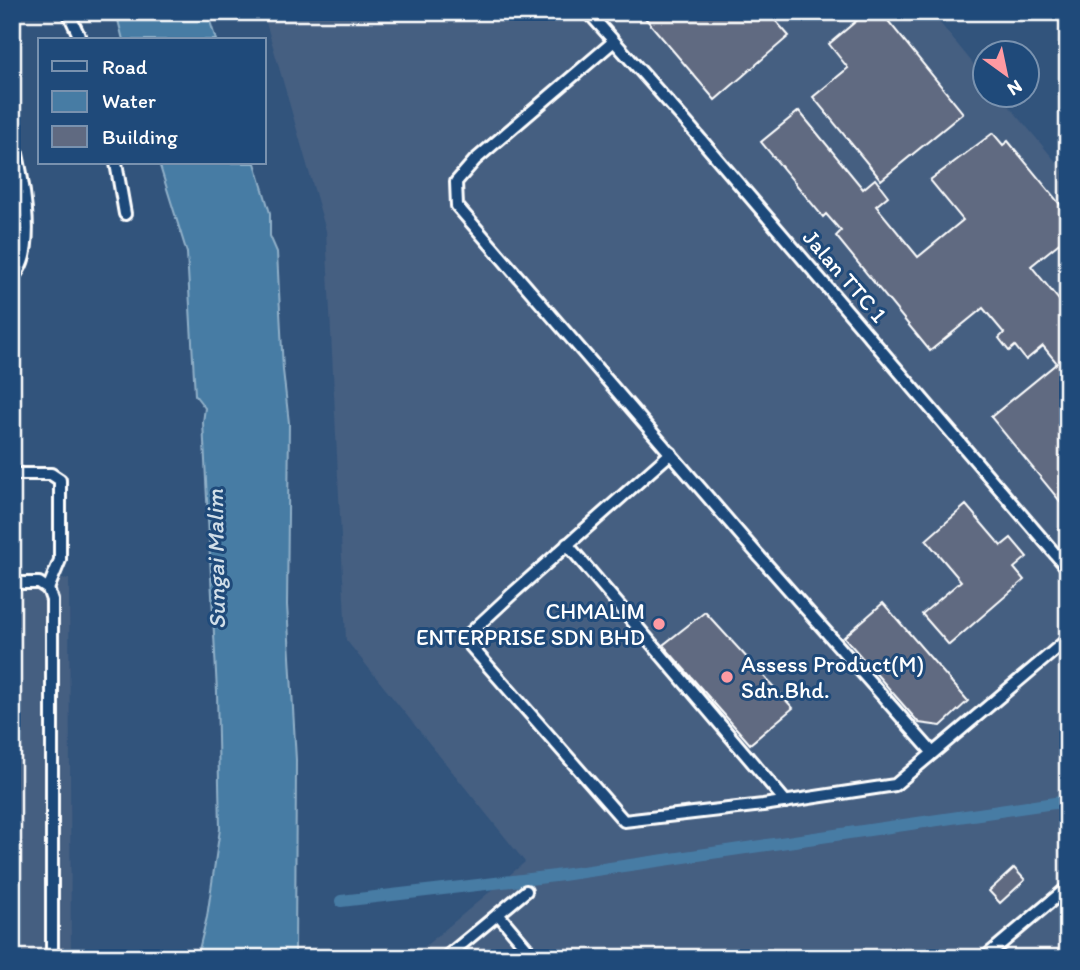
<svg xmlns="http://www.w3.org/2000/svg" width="1080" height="970" viewBox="0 0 1080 970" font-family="Itim,sans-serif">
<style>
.built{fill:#445e81}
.water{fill:#477ca4;stroke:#91b0c8;stroke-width:2}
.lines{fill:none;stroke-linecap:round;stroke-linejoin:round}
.canal{stroke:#477ca4;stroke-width:12}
.building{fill:#606a81;stroke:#fff;stroke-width:2}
.street-casing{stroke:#fff;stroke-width:16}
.street{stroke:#1f4a7a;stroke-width:10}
.poi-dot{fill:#ff9aa2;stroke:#1f4a7a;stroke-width:2.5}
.labels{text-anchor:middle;stroke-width:6;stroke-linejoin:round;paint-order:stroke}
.street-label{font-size:23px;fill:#fff;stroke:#1f4a7a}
.poi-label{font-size:23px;fill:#fff;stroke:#1f4a7a;text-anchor:end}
.water-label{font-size:24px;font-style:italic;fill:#d1dee8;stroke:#1f4a7a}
</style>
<rect width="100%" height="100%" fill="#32547c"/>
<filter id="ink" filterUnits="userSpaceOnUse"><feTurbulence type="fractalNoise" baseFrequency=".0143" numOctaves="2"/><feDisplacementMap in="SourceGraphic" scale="14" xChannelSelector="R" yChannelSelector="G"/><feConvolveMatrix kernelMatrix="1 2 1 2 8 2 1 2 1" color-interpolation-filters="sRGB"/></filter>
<g filter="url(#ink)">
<g class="built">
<path d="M 263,12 L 931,12 L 985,78 L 986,94 L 1000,95 L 1068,176 L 1068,958 L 411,958 L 525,862 L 346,640 L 326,231 Z"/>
<path d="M 12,579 L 69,579 L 71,958 L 12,958 Z"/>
</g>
<g class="water">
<path d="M 116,12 L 207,12 L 216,40 L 123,40 Z"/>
<path d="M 159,163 L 255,163 L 270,213 L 270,236 L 277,252 L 283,370 L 289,423 L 287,605 L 296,760 L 295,958 L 197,958 L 207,917 L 220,829 L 217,692 L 203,422 L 205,408 L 195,395 L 187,253 Z"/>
</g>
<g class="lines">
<path class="canal" d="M 341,901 L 555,876 L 1068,801"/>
</g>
<g class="building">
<path d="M 640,12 L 768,12 L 789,36 L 715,100 Z"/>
<path d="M 867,12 L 881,12 L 963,113 L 881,180 L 813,97 L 848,68 L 829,44 Z"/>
<path d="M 799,111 L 863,189 L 875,179 L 888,196 L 876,206 L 918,257 L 963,220 L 930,180 L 993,133 L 1003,145 L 1008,141 L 1068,214 L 1068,236 L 1031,266 L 1068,311 L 1068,511 L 991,417 L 1057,363 L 1043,346 L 1026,360 L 1015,346 L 1009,351 L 999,338 L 1004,333 L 983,308 L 930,351 L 836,236 L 841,231 L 826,214 L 823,217 L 761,142 Z"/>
<path d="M 966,505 L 1001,546 L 1011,538 L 1027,557 L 1014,568 L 1024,580 L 949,645 L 922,614 L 961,581 L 926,540 Z"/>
<path d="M 883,603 L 968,701 L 941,726 L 919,723 L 844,637 Z"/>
<path d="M 705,612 L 793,708 L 750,744 L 663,645 Z"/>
<path d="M 1014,868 L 1025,880 L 1000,903 L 989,891 Z"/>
</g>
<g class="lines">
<defs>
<g id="street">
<path d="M 68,12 L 81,40"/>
<path d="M 588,12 L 686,122 L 1068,569"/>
<path d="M 613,42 L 475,160 L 456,182 L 457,206 L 745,540 L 932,752"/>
<path d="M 12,133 C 20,164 41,255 12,277"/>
<path d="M 116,163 L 125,214"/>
<path d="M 671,453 L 513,593 L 467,636 L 468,643 L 624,821 L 763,805 L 895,785 L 1068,639"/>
<path d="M 12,474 L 51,474 L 60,480 L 60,560 L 48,589"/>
<path d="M 567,544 L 786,802"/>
<path d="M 12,583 L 39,583 L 48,589"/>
<path d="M 48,589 L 52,600 L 52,958"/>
<path d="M 498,914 L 535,958"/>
<path d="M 445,958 L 526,891"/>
<path d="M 984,958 L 1068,887"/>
</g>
</defs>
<use href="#street" class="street-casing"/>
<use href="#street" class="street"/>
</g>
</g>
<g class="poi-dot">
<circle cx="659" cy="624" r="7"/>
<circle cx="727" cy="677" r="7"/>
</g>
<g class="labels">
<g class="street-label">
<text transform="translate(845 276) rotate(49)" y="8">Jalan TTC 1</text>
</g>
<g class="poi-label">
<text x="645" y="619">CHMALIM<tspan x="645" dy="26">ENTERPRISE SDN BHD</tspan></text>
<text x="741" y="672" text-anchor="start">Assess Product(M)<tspan x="741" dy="26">Sdn.Bhd.</tspan></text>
</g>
<g class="water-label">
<text transform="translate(216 559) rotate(-91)" y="8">Sungai Malim</text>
</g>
</g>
<rect width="1080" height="970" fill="none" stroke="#1f4a7a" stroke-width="42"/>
<rect x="21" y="21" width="1038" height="928" fill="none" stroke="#fff" stroke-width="2.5" filter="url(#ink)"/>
<rect x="38" y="38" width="228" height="126" fill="#1f4a7a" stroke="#7992af" stroke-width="2"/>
<rect x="52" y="61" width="35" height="10" fill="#1f4a7a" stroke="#7992af" stroke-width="2"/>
<text x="102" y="74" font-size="21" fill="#ffffff">Road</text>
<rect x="52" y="91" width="35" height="21" fill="#477ca4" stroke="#7992af" stroke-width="2"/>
<text x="102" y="108" font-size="21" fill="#ffffff">Water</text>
<rect x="52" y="126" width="35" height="21" fill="#606a81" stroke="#7992af" stroke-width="2"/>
<text x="102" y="144" font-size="21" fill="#ffffff">Building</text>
<g transform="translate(1006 74) rotate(147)"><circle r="33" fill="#1f4a7a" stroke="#7992af" stroke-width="2"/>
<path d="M0-5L12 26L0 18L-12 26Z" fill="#ff9aa2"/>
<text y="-10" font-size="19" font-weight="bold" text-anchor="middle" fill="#ffffff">N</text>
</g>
</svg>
